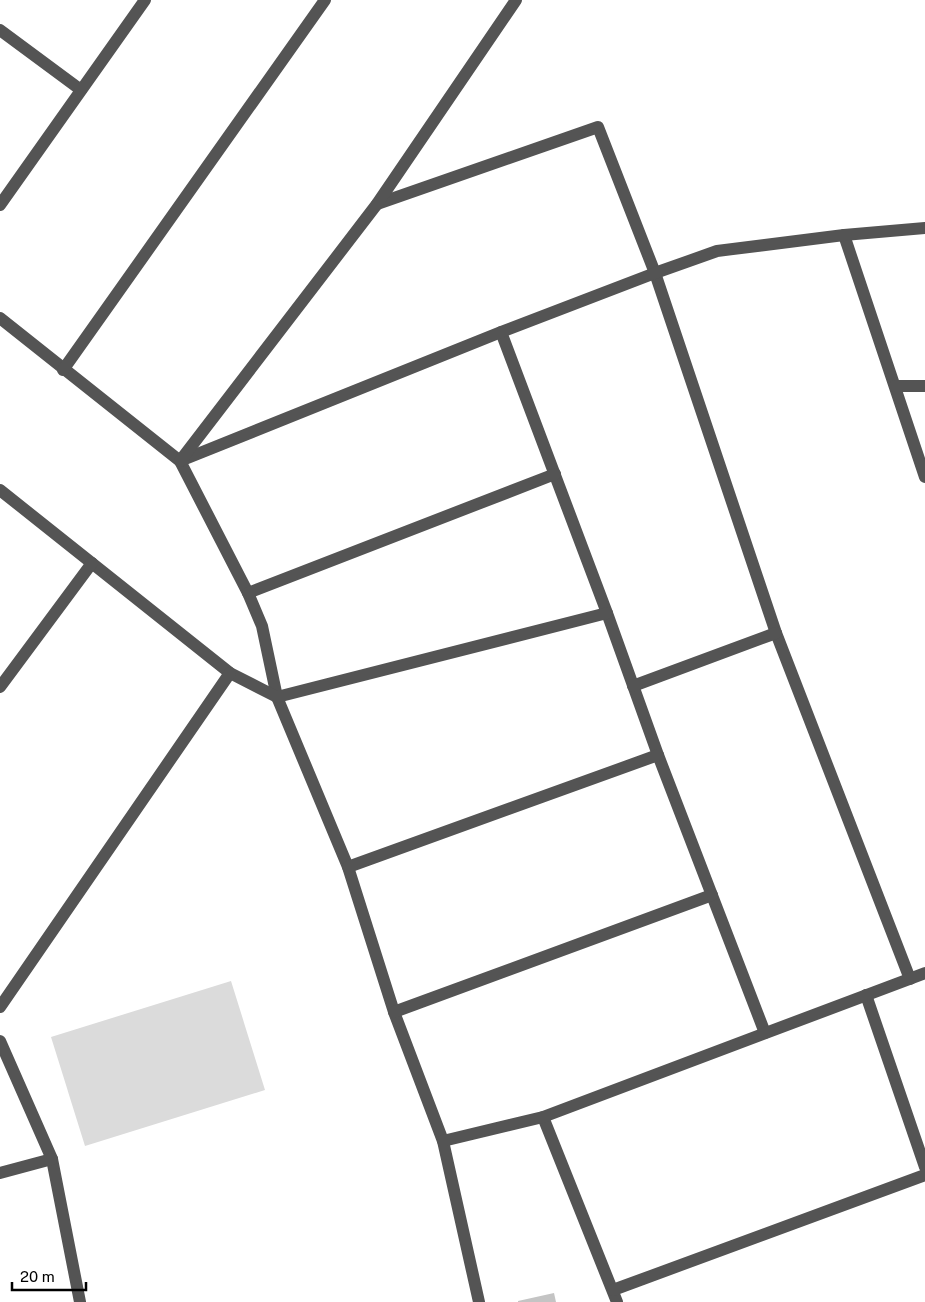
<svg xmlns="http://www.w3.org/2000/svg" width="925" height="1302" viewBox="0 0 925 1302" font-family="'Public Sans',sans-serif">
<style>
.pitch{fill:#dbdbdb}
.building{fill:#c4c4c4}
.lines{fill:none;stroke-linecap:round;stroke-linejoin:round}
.minor{stroke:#545454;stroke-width:12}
</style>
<rect width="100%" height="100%" fill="#fff"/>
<path class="pitch" d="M 231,981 L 265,1090 L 85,1146 L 51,1037 Z"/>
<path class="building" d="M 554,1293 L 556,1302 L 518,1302 L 518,1301 Z"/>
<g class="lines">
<g class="minor">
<path d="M 0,30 L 81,90"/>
<path d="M 377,204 L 598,127 L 655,273 L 776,633 L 910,979"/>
<path d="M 0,205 L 145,0"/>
<path d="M 844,235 L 925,477"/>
<path d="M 0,318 L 180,461 L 248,593 L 262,626 L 277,697 L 348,867 L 394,1012 L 443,1141 L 479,1302"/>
<path d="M 501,332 L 607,613 L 658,755 L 765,1033"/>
<path d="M 63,370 L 325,0"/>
<path d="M 895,386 L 925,386"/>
<path d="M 180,461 L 501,332 L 655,273 L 717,251 L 844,235 L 925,228"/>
<path d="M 180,461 L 377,204 L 516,0"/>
<path d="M 0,490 L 230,673 L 277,697 L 607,613"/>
<path d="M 248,593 L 555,474"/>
<path d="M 633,686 L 776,633"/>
<path d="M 0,687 L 92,563"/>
<path d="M 348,867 L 658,755"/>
<path d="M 866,995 L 925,1167"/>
<path d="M 0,1007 L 230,673"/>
<path d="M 394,1012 L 712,895"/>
<path d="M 0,1041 L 52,1159 L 80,1302"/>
<path d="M 543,1117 L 617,1302"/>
<path d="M 443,1141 L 543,1117 L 925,973"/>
<path d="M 0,1173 L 52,1159"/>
<path d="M 613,1290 L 925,1175"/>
</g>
</g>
<path d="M12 1282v8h74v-8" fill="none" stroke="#000000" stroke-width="2.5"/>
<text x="20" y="1282" font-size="15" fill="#000000" stroke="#ffffff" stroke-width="4" paint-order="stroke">20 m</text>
</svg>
